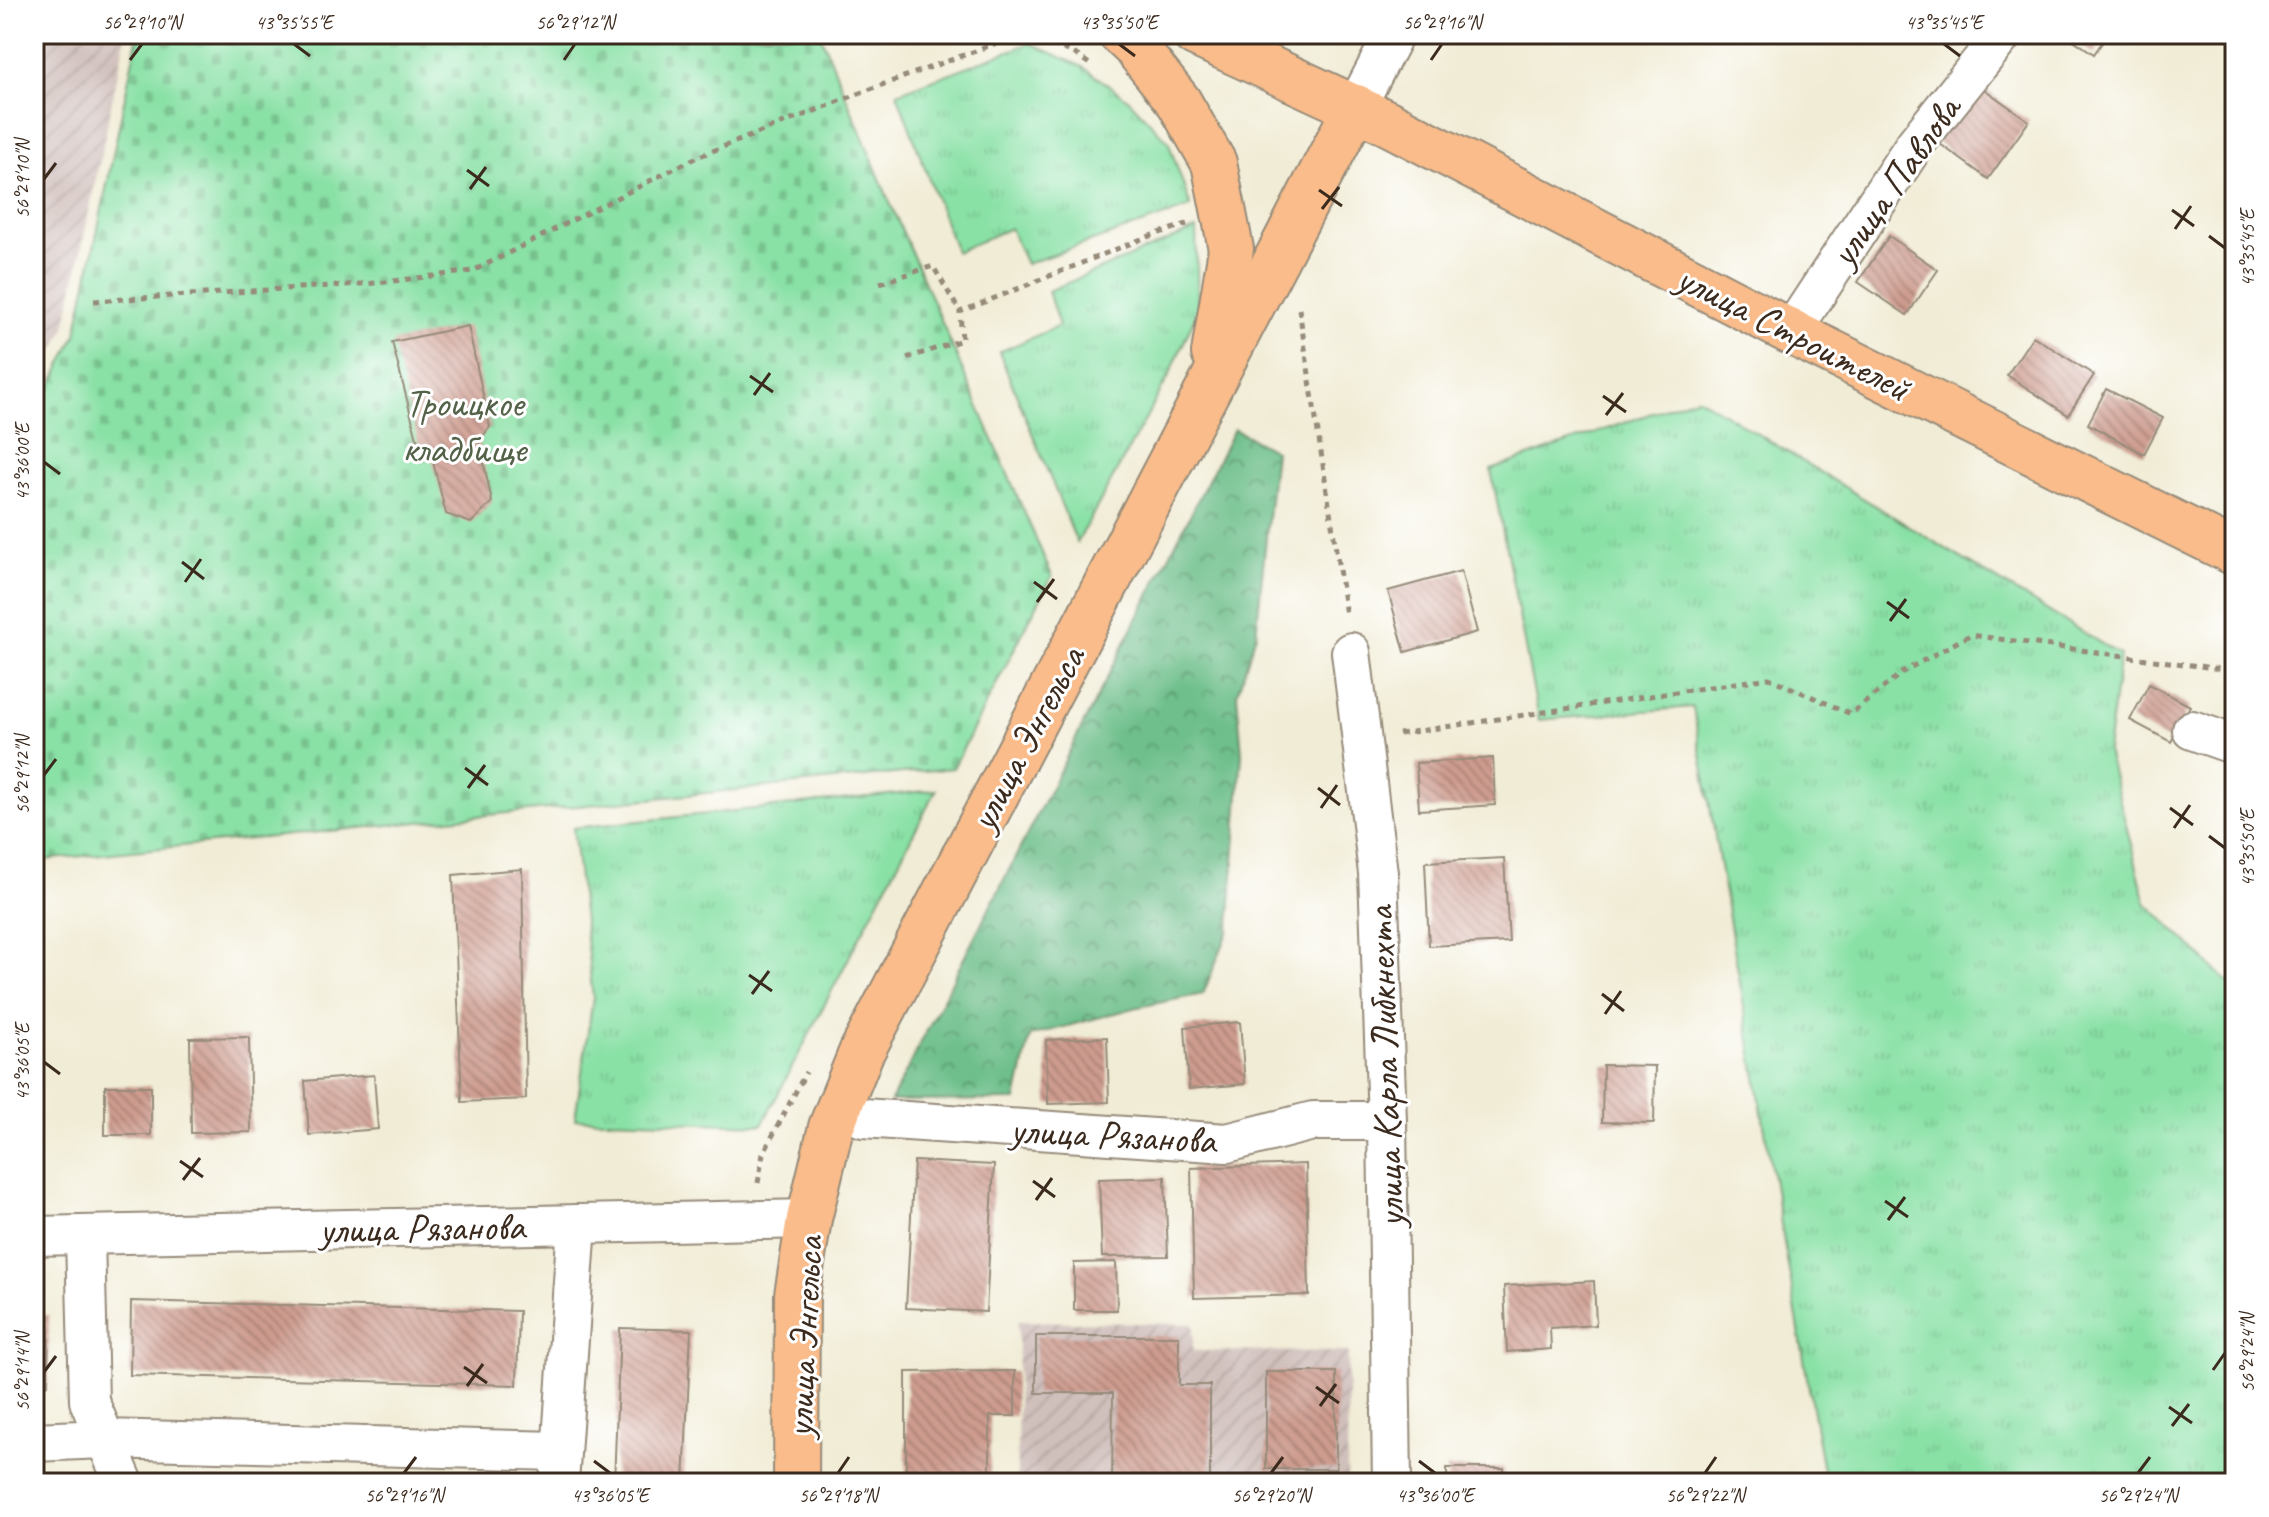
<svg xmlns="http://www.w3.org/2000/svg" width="2269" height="1517" viewBox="0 0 2269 1517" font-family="Caveat,sans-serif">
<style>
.industrial{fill:url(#industrial-furrows)}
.grass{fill:url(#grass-tufts);stroke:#628662;stroke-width:2}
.forest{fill:url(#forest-crowns);stroke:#547454;stroke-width:2}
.cemetery{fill:url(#cemetery-stones);stroke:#628662;stroke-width:2}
.building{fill:url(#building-back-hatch)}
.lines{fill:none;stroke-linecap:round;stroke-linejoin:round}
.minor-casing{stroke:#968b7a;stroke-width:42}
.major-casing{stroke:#968b7a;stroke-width:48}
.path{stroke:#968b7a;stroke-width:5;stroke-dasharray:6 6;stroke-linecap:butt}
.minor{stroke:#fff;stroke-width:38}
.major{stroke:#f9bc8a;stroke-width:44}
.ticks{fill:none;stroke:#3b2a1e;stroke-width:3}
.labels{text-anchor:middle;stroke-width:6;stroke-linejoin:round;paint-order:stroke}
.street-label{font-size:40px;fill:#3b2a1e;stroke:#fff}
.park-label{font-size:40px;fill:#526147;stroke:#fff}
.neatline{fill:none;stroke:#3b2a1e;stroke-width:3}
.ticks-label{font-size:20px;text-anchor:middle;fill:#3b2a1e}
</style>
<defs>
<pattern id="industrial-furrows" width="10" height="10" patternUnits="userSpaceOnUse" patternTransform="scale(2)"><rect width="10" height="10" fill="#d0c0bc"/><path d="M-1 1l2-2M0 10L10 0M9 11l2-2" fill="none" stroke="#b4a5a1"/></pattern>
<pattern id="grass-tufts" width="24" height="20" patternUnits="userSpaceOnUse" patternTransform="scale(2)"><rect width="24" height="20" fill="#89e1a6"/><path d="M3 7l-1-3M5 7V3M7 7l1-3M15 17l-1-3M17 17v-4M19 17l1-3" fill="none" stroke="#77c18e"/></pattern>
<pattern id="forest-crowns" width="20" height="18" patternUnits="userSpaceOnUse" patternTransform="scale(2)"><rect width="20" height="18" fill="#6ebf8b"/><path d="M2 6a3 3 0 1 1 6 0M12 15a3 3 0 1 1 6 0" fill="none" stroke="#5c9b71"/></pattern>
<pattern id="cemetery-stones" width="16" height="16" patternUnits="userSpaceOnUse" patternTransform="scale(2)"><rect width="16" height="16" fill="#89e1a6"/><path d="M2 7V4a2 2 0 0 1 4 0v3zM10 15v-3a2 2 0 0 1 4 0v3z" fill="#77c18e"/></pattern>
<pattern id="building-back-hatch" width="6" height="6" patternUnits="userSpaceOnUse" patternTransform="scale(2)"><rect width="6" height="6" fill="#ce9c8f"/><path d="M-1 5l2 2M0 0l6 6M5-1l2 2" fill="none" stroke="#a87f74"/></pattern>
</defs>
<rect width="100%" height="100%" fill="#fff"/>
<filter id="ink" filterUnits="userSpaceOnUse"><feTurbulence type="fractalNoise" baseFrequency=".0125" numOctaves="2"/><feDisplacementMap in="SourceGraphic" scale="16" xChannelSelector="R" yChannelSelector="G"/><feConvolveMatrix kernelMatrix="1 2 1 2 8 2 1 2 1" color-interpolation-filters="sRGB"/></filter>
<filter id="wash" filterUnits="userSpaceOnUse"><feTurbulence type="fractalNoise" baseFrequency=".006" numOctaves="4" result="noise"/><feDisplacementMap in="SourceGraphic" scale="32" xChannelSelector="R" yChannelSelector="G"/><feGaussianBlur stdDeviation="1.8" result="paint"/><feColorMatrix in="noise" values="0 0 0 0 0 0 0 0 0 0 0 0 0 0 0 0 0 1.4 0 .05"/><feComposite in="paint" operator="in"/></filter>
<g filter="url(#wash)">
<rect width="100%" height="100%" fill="#f1ecd5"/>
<g class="industrial">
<path d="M 34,34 L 126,34 L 65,328 L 34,391 Z"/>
<path d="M 1018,1321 L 1193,1324 L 1193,1351 L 1348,1352 L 1347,1483 L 1017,1483 Z"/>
</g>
<g class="grass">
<path d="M 1030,43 L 1083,67 L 1128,99 L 1168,141 L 1191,207 L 1026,264 L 1010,228 L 956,252 L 897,93 Z"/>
<path d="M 1196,229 L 1198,310 L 1169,376 L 1077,543 L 999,352 L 1059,326 L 1048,291 Z"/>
<path d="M 1697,397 L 2120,655 L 2107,751 L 2146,903 L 2235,989 L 2235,1483 L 1825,1483 L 1693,707 L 1539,720 L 1491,470 Z"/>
<path d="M 936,790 L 762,1125 L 575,1119 L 593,998 L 573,828 Z"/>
</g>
<path class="forest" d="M 1234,429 L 1275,451 L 1256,634 L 1237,694 L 1242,754 L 1229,930 L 1203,994 L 1138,1007 L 1030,1036 L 1016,1100 L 891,1101 Z"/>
<path class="cemetery" d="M 138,34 L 820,34 L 890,203 L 1052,576 L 953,768 L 34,861 L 34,421 L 76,335 Z"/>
<g id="blocks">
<g class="building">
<path d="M 2065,34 L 2108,34 L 2094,54 Z"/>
<path d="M 1977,84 L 2029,121 L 1988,179 L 1936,141 Z"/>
<path d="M 1889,236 L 1938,270 L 1907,315 L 1858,282 Z"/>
<path d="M 468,326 L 490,427 L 479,441 L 492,502 L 471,523 L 446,514 L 431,454 L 419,446 L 392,342 Z"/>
<path d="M 2033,336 L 2094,375 L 2068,415 L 2007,375 Z"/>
<path d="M 2106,389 L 2163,418 L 2144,454 L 2088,424 Z"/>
<path d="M 1461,571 L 1477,632 L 1405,652 L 1388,591 Z"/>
<path d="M 2149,684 L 2190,706 L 2171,742 L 2130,720 Z"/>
<path d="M 1493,758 L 1495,805 L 1419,810 L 1416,763 Z"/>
<path d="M 1504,858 L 1509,942 L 1429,946 L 1425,862 Z"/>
<path d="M 522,869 L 526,1099 L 462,1102 L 453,875 Z"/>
<path d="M 1240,1022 L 1245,1084 L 1189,1089 L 1185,1027 Z"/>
<path d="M 249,1037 L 251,1132 L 191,1133 L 190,1038 Z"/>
<path d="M 1107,1037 L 1109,1102 L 1048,1104 L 1046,1040 Z"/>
<path d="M 1603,1065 L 1655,1066 L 1654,1123 L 1602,1122 Z"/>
<path d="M 374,1075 L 378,1129 L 309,1135 L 305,1081 Z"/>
<rect x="105" y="1086" width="46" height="49"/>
<path d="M 914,1161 L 994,1165 L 986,1312 L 906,1308 Z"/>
<path d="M 1306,1164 L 1309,1295 L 1194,1298 L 1191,1168 Z"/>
<path d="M 1165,1177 L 1168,1256 L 1102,1257 L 1099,1179 Z"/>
<path d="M 1116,1262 L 1117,1310 L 1074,1310 L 1074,1263 Z"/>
<path d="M 1594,1281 L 1596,1325 L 1550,1328 L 1551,1349 L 1507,1352 L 1504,1286 Z"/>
<path d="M 131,1301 L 519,1311 L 517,1385 L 130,1375 Z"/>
<path d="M 34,1315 L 49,1315 L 48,1385 L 34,1385 Z"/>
<path d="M 620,1328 L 691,1330 L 684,1483 L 614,1483 Z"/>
<path d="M 1036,1336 L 1179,1336 L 1179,1385 L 1210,1385 L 1210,1482 L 1112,1483 L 1113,1393 L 1036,1393 Z"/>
<path d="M 1015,1371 L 1015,1416 L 990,1416 L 990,1483 L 906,1483 L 906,1372 Z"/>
<rect x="1266" y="1372" width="70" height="97"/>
<rect x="1447" y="1468" width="57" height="15"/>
</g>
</g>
</g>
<g filter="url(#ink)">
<use href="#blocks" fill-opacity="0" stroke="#968b7a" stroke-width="2"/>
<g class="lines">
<defs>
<g id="minor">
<path d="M 1356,107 L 1394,34"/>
<path d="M 1791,332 L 1915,144 L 2003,34"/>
<path d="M 1351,652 L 1378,873 L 1387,1121 L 1392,1483"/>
<path d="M 2192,730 L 2235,745"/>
<path d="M 839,1108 L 863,1118 L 1227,1143 L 1313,1121 L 1387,1121"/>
<path d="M 34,1236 L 809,1219"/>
<path d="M 85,1236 L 89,1401 L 124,1483"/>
<path d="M 34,1442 L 105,1439 L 560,1451"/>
<path d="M 559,1483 L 577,1224"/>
</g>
<g id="major">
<path d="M 1121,34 L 1136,48 L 1179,102 L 1214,163 L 1231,249 L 1214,353"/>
<path d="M 1195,34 L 1388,123 L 1791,332 L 2235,553"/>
<path d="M 796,1483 L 797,1295 L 809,1219 L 831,1127 L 861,1053 L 1356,107"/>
</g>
</defs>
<use href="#minor" class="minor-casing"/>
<use href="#major" class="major-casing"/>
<g class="path">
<path d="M 1030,34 L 1075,54 L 1091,65"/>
<path d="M 880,283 L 933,266 L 960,312"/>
<path d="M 94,301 L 377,283 L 473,271 L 697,157 L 868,90 L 1022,34"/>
<path d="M 1299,309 L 1346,615"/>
<path d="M 907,358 L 962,340 L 960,312 L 1144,238 L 1187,224"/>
<path d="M 1399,734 L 1769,678 L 1851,714 L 1904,671 L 1970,635 L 2235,671"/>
<path d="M 758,1183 L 763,1154 L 806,1072"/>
</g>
<use href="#minor" class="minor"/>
<use href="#major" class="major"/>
</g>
</g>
<path class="ticks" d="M 294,44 L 310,56M 1119,44 L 1135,56M 1944,44 L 1960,56M 130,60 L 142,44M 564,60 L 575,44M 1431,60 L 1442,44M 467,170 L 489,186M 44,179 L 56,163M 470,189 L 486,167M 1319,190 L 1342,206M 1322,209 L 1339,187M 2172,210 L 2194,226M 2175,229 L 2191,206M 2209,236 L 2225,248M 750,376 L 773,392M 754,395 L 770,373M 1603,396 L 1626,412M 1606,415 L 1623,393M 44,462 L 60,474M 182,562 L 204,579M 185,582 L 201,559M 1034,582 L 1057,599M 1037,602 L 1054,579M 1887,602 L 1909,618M 1890,621 L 1906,599M 465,768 L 488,785M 44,775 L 56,759M 468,788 L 485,765M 1318,788 L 1340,805M 1321,808 L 1337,785M 2170,808 L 2193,825M 2174,828 L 2190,805M 2209,836 L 2225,848M 749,975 L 772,991M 752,994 L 769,971M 1602,994 L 1624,1011M 1605,1014 L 1621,991M 44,1062 L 60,1074M 180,1161 L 203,1177M 183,1180 L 200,1158M 1033,1181 L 1055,1197M 1036,1200 L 1052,1178M 1885,1201 L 1908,1217M 1888,1220 L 1905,1197M 464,1367 L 487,1383M 2213,1370 L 2225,1353M 44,1372 L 56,1356M 467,1386 L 483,1364M 1316,1387 L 1339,1403M 1320,1406 L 1336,1384M 2169,1407 L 2192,1423M 2172,1426 L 2189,1404M 594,1461 L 610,1473M 1419,1461 L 1435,1473M 404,1473 L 416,1457M 838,1473 L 849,1457M 1271,1473 L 1283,1457M 1705,1473 L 1716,1457M 2138,1473 L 2150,1457"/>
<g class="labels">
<g class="street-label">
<text transform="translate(1894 181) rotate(-55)" y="14">улица Павлова</text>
<text transform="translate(1794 332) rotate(27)" y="14">улица Строителей</text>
<text transform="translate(1026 738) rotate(-62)" y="14">улица Энгельса</text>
<text transform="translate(1384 1067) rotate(-92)" y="14">улица Карла Либкнехта</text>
<text transform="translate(1113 1134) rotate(3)" y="14">улица Рязанова</text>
<text transform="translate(422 1227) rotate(-1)" y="14">улица Рязанова</text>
<text transform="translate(803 1337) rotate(-87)" y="14">улица Энгельса</text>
</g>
<g class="park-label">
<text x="464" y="416">Троицкое<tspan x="464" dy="46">кладбище</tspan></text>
</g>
</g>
<rect width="2269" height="1517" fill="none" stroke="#fff" stroke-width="88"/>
<rect x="44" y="44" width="2181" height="1429" class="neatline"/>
<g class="ticks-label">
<text x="142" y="29">56°29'10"N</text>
<text x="294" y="29">43°35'55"E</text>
<text x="575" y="29">56°29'12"N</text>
<text x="1119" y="29">43°35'50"E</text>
<text x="1442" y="29">56°29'16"N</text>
<text x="1944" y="29">43°35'45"E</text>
<text transform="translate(22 179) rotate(-90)" y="7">56°29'10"N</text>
<text transform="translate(2247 248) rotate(-90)" y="7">43°35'45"E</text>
<text transform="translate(22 462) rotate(-90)" y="7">43°36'00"E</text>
<text transform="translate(22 775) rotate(-90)" y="7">56°29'12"N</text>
<text transform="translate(2247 848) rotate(-90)" y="7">43°35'50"E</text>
<text transform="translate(22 1062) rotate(-90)" y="7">43°36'05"E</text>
<text transform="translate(2247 1353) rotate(-90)" y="7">56°29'24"N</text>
<text transform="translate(22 1372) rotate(-90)" y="7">56°29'14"N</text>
<text x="404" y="1502">56°29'16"N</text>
<text x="610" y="1502">43°36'05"E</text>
<text x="838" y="1502">56°29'18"N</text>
<text x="1271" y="1502">56°29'20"N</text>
<text x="1435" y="1502">43°36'00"E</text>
<text x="1705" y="1502">56°29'22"N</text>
<text x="2138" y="1502">56°29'24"N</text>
</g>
</svg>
